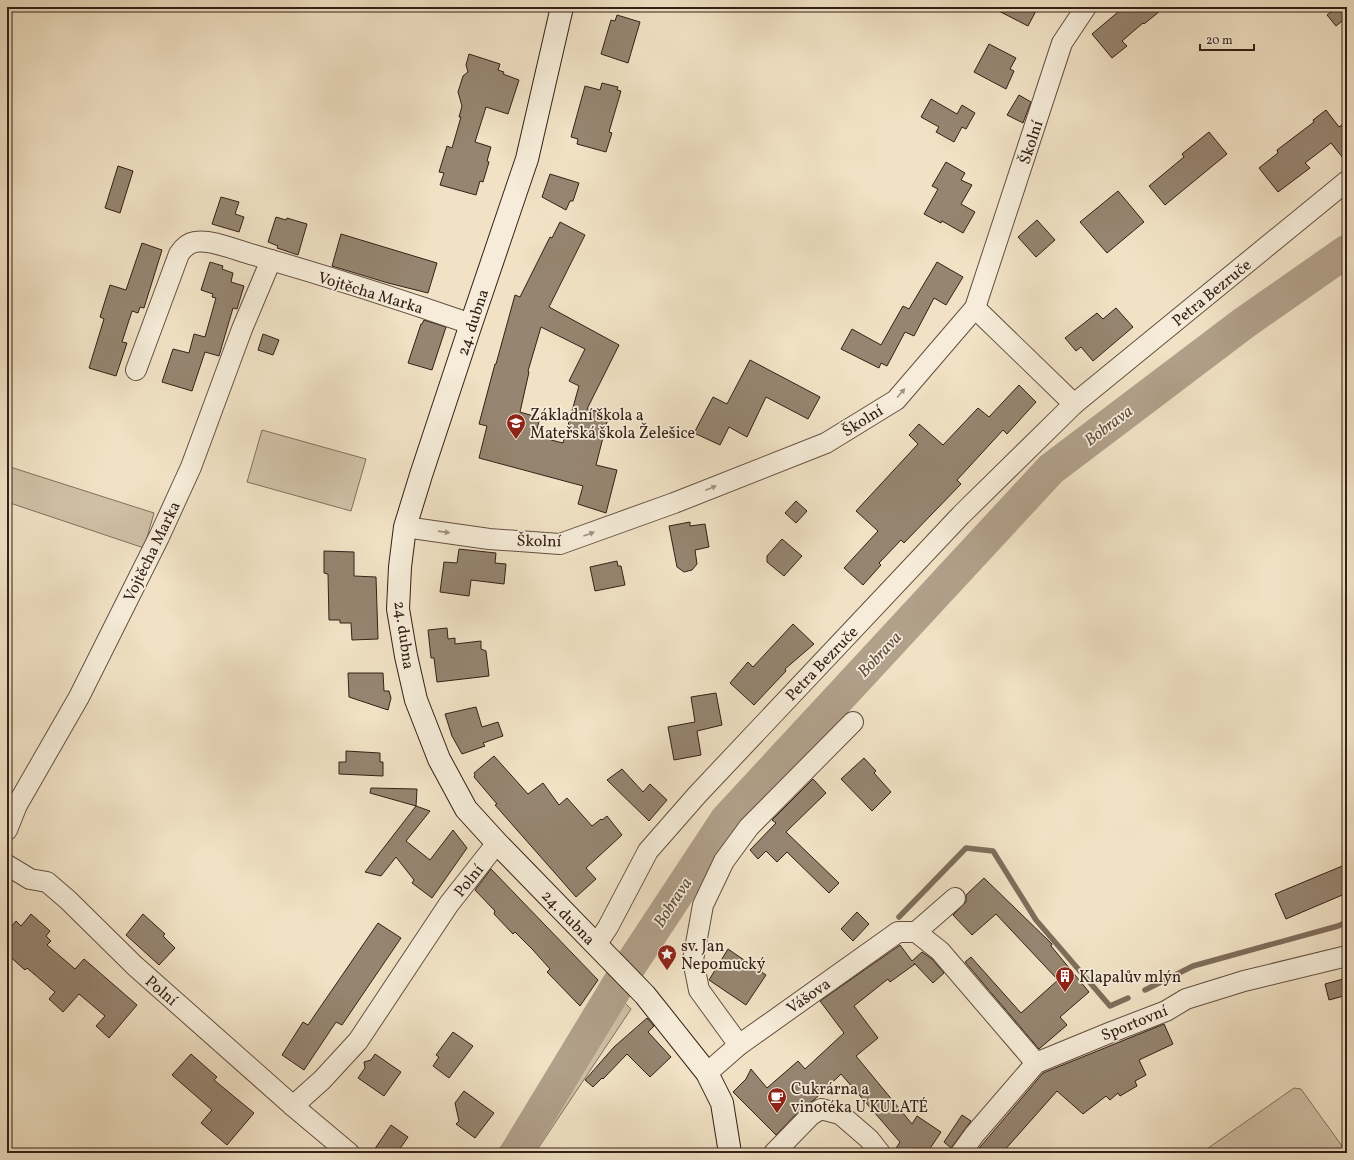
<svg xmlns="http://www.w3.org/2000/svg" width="1354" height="1160" viewBox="0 0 1354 1160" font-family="Vollkorn,serif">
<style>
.green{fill:#d1c1a7;stroke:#82705f}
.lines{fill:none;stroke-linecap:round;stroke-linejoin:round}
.stream{stroke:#7f6d5c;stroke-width:5.5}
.river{stroke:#b1a08a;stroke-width:33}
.building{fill:#968571;stroke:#342017;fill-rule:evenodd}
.street-casing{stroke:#635042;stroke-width:22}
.secondary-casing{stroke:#342017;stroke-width:24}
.street{stroke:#f6ecd9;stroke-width:20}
.secondary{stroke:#f6ecd9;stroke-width:22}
.oneway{fill:#9f9082}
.labels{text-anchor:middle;stroke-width:3.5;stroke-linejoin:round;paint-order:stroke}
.street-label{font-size:16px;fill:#342017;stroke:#f6ecd9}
.poi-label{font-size:16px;fill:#342017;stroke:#f6ecd9;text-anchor:start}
.water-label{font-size:17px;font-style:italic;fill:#604d3f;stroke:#f6ecd9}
</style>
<rect width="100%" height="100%" fill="#f1e2c5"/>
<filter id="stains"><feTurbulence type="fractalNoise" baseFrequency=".005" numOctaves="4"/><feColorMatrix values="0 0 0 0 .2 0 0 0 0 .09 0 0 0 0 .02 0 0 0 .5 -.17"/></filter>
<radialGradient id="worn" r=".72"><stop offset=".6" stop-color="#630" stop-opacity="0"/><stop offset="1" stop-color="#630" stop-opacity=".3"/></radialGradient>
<g class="green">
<path d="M 262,430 L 366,459 L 351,511 L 247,482 Z"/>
<path d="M 7,466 L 154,513 L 144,548 L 7,502 Z"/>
<path d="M 608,986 L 631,1009 L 535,1153 L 496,1153 L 540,1096 Z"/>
<path d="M 1294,1088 L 1301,1089 L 1347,1153 L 1201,1153 Z"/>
</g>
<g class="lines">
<g class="stream">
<path d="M 899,917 L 966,848 L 993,851 L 1036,920 L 1110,1006 L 1128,998"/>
<path d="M 1145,990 L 1193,966 L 1338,926 L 1347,922"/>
</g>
<path class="river" d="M 516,1153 L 622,978 L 726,820 L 1051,469 L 1244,323 L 1347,251"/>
</g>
<g class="building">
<path d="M 991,7 L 1038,7 L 1028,26 Z"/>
<path d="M 1124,7 L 1165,7 L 1144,24 L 1143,23 L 1122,41 L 1127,46 L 1112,58 L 1092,34 Z"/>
<path d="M 1338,7 L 1347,7 L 1347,17 L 1336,26 L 1327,15 Z"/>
<path d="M 617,15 L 640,22 L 628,63 L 601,54 L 611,20 L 615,21 Z"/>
<path d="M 989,44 L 1016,58 L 1010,69 L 1014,71 L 1006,89 L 974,72 Z"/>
<path d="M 469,54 L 500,64 L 498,70 L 504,72 L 503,74 L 519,80 L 508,114 L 486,107 L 475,142 L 491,147 L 487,161 L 489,162 L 483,182 L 480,181 L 476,195 L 440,185 L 444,173 L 439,172 L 447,146 L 452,148 L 461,117 L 459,117 L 462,106 L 458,92 L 463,76 L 468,72 L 466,65 Z"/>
<path d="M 602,83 L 618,87 L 617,90 L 621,91 L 609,132 L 612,133 L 606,152 L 577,144 L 578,139 L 571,137 L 585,86 L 600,90 Z"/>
<path d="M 1019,95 L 1031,102 L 1023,123 L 1007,115 Z"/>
<path d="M 931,99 L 957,114 L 962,105 L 975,113 L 966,129 L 962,127 L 954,142 L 936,132 L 939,127 L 921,117 Z"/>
<path d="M 1326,110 L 1339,127 L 1347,121 L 1347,163 L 1331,143 L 1305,163 L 1310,168 L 1278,192 L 1259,168 L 1278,153 L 1277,150 L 1314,122 L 1313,120 Z"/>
<path d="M 1209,132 L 1227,154 L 1165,205 L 1149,186 L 1184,157 L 1182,154 Z"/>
<path d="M 946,162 L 965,173 L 961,180 L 972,185 L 961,204 L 975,212 L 963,233 L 942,221 L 941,223 L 924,214 L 938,189 L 932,186 Z"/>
<path d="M 118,166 L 133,171 L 120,213 L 105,208 Z"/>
<path d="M 550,174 L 579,183 L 573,201 L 570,201 L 566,210 L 542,197 Z"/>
<path d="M 1118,191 L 1144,222 L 1107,253 L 1080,222 Z"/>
<path d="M 221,197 L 239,202 L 235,214 L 244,217 L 239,232 L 212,224 Z"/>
<path d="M 276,217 L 286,220 L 287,218 L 307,224 L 298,255 L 277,248 L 278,246 L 268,242 Z"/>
<path d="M 1037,220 L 1055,240 L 1036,257 L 1018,237 Z"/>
<path d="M 560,222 L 585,235 L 549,307 L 619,345 L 587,409 L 609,414 L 596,465 L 617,470 L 606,513 L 578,504 L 583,486 L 479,458 L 487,426 L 479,424 L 495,364 L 496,364 L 515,295 L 520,297 L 550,237 L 552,238 ZM 541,327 L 585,349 L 569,381 L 579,386 L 563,443 L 535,436 L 540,418 L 520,412 L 529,372 L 528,371 Z"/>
<path d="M 341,234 L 437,263 L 428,293 L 388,283 L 332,266 Z"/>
<path d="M 142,243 L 162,250 L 144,308 L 140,307 L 138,313 L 132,311 L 122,342 L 127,343 L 116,376 L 89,368 L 104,319 L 100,317 L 110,285 L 126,290 Z"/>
<path d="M 210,262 L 223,266 L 222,269 L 233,273 L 231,282 L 244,286 L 237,309 L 233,308 L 219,356 L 205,352 L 192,391 L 162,382 L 173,349 L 189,353 L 194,334 L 205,337 L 216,298 L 212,297 L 213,294 L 201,290 Z"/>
<path d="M 937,262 L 963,277 L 946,305 L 934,298 L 914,336 L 905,332 L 887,366 L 881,363 L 879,368 L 841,349 L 852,329 L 881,345 L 903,306 L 909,309 Z"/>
<path d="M 1116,308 L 1133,327 L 1093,361 L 1081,347 L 1076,351 L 1065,338 L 1097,313 L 1103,319 Z"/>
<path d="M 424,320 L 446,327 L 432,370 L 408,363 L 421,324 L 422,324 Z"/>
<path d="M 263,334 L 279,340 L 273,355 L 258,350 Z"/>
<path d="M 750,360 L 820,397 L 808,419 L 766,397 L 747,437 L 729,427 L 720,445 L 694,433 L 713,397 L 727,404 Z"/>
<path d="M 1019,385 L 1036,402 L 1007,434 L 1003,430 L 957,480 L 961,484 L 904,543 L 901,540 L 879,563 L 881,565 L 863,585 L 844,568 L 878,531 L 856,511 L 918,444 L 909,435 L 919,424 L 943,445 L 978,408 L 989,417 Z"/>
<path d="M 796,501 L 807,511 L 796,523 L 785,513 Z"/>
<path d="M 690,522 L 690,526 L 705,524 L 709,547 L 695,550 L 697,564 L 692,570 L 684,572 L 677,567 L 669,526 Z"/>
<path d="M 782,539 L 802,556 L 784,576 L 767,562 L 767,556 Z"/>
<path d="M 459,549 L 496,553 L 495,563 L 506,564 L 504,584 L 471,580 L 469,596 L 440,592 L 444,562 L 457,563 Z"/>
<path d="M 324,551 L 354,552 L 354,576 L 376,577 L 378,639 L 352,640 L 351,623 L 340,623 L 340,620 L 329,620 L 328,574 L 324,573 Z"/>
<path d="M 617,561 L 618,566 L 621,566 L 625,585 L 595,591 L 590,567 Z"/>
<path d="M 793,624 L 814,644 L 785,669 L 786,671 L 754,705 L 730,683 L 748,662 L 753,667 Z"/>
<path d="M 447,628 L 448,639 L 455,638 L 455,644 L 481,641 L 481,649 L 486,651 L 489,676 L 437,682 L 434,658 L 431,658 L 428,630 Z"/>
<path d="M 348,673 L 383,673 L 384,691 L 389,691 L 391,698 L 388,710 L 349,697 Z"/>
<path d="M 716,693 L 722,725 L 697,731 L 701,755 L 674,760 L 668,727 L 695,722 L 691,697 Z"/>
<path d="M 476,707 L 482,727 L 498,722 L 503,736 L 483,743 L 485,746 L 462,754 L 452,736 L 445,714 Z"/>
<path d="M 346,751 L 380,753 L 380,762 L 383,762 L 383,776 L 339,774 L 339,762 L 346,762 Z"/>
<path d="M 494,756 L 528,794 L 543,783 L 559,805 L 567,798 L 592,826 L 601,819 L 602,820 L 607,816 L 622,835 L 586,868 L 596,879 L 576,897 L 495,805 L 497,804 L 474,777 L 475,775 L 474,773 Z"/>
<path d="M 864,758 L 876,771 L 874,773 L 891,792 L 872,811 L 841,779 Z"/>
<path d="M 622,769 L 643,792 L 650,784 L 667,800 L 649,821 L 607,780 Z"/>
<path d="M 813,779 L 826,793 L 786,832 L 839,883 L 829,893 L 787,852 L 777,862 L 766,851 L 758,859 L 750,850 L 776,823 L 772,820 Z"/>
<path d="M 371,788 L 417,789 L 416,806 L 430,811 L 406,841 L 430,860 L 453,830 L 467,848 L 432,898 L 412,883 L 414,880 L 396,857 L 381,876 L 365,872 L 416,806 L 370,793 Z"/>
<path d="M 1347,864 L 1347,893 L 1286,919 L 1275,894 Z"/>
<path d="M 491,869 L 598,980 L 580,1006 L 547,972 L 550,969 L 533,950 L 515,932 L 513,934 L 494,914 L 495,911 L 475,890 Z"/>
<path d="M 984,878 L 1052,944 L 1051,946 L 1089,992 L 1060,1017 L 1067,1025 L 1039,1049 L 965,962 L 971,957 L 1021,1013 L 1058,980 L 996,914 L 972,935 L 953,915 L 966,902 L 966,895 Z"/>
<path d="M 857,912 L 869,924 L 853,941 L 841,929 Z"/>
<path d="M 31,914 L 50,931 L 46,936 L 51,941 L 47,945 L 75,969 L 84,959 L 137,1005 L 109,1038 L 96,1026 L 105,1016 L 79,994 L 63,1012 L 49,999 L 55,992 L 27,968 L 25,970 L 7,954 L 7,932 L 16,921 L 21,926 Z"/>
<path d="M 143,914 L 165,934 L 163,936 L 175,948 L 159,965 L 126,935 Z"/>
<path d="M 378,923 L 401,938 L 342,1025 L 336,1022 L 304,1070 L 282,1055 L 303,1022 L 308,1025 Z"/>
<path d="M 900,945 L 912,961 L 922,952 L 932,959 L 944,973 L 933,983 L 914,963 L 915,964 L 890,982 L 888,979 L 854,1006 L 878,1038 L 856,1056 L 912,1124 L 917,1116 L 941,1132 L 927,1153 L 893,1153 L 900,1142 L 841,1074 L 814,1100 L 803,1107 L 776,1135 L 733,1092 L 746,1079 L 751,1069 L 767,1088 L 798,1061 L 805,1069 L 844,1033 L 820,1001 Z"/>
<path d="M 728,949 L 766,975 L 746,1005 L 709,980 Z"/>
<path d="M 1347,978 L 1347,995 L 1329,1000 L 1325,984 Z"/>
<path d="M 647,1018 L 654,1026 L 648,1032 L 671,1057 L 650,1077 L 627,1054 L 603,1079 L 602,1078 L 593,1087 L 585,1080 L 614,1047 Z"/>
<path d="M 1164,1024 L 1173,1044 L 1139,1060 L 1146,1075 L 1135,1081 L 1137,1086 L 1120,1096 L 1118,1093 L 1110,1100 L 1106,1096 L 1083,1114 L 1057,1091 L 1002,1153 L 975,1153 L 1043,1073 Z"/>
<path d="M 453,1032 L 473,1046 L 449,1078 L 433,1066 L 439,1057 L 436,1055 Z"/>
<path d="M 191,1054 L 217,1077 L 214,1080 L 254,1113 L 227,1145 L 201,1123 L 212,1110 L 172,1075 Z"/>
<path d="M 375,1054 L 401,1072 L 384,1096 L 358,1078 L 365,1068 L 364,1062 L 371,1060 Z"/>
<path d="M 464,1091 L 494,1113 L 475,1138 L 456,1124 L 459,1121 L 455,1103 Z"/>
<path d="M 962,1115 L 971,1121 L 951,1148 L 944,1142 Z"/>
<path d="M 391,1125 L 408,1137 L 397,1153 L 372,1153 Z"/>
</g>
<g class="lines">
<defs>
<g id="street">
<path d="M 975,308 L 1074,404"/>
<path d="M 136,370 L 179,254 C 183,248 188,243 195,242 C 212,239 238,251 254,255 C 327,276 399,299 471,324"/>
<path d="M 405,527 L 489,539 L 560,544 L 674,503 L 826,443 L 896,400 L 975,308 L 1062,43 L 1086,7"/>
<path d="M 7,830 L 17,805 L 79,697 L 159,537 L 191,467 L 242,329 L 271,260"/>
<path d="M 7,865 L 30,879 L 47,882 L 68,900 L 135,966 L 293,1106 L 349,1153"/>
<path d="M 916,932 L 955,898"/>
<path d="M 596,945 L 608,927 L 648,851 L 697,795 L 961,515 L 1074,404 L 1347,181"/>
<path d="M 739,1045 L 699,990 L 693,960 L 703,905 L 724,861 L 749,827 L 853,722"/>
<path d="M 707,1073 L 739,1045 L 898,932 L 916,932 L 940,951 L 1036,1063"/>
<path d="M 293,1106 L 322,1080 L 358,1041 L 449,904 L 497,843"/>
<path d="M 774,1153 L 811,1115 L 821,1109 L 840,1114 L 869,1139 L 880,1153"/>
<path d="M 961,1153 L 974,1135 L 1036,1063 L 1109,1033 L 1166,1011 L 1186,999 L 1244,981 L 1347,956"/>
</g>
<path id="secondary" d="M 562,7 L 527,159 L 471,324 L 421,475 L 405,527 L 400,567 L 398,609 L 406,656 L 416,700 L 439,759 L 466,809 L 497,843 L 645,995 L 707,1073 L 722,1103 L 730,1153"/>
</defs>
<use href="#street" class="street-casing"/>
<use href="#secondary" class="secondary-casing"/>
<use href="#street" class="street"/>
<use href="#secondary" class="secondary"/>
</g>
<defs><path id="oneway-solid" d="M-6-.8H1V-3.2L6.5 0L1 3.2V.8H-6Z"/></defs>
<g class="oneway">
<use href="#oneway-solid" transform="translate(901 393) rotate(-49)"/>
<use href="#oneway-solid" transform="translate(711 488) rotate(-22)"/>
<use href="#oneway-solid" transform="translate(444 532) rotate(8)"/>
<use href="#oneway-solid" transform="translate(589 534) rotate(-20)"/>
</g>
<defs>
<symbol id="school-pin" viewBox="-11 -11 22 30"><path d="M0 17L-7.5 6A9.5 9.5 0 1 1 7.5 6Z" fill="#8f2418" stroke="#f6ecd9"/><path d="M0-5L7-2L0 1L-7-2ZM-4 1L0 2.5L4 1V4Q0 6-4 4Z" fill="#fff"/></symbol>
<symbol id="sight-pin" viewBox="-11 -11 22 30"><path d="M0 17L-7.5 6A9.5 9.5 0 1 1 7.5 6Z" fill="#8f2418" stroke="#f6ecd9"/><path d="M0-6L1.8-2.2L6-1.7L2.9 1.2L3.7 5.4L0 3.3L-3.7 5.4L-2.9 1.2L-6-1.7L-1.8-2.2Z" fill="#fff"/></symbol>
<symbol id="building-pin" viewBox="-11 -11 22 30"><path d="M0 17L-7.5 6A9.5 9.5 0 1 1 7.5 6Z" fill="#8f2418" stroke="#f6ecd9"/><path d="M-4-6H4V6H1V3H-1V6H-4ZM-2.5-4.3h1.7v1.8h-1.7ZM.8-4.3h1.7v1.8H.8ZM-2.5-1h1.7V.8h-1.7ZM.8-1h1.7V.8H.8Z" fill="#fff"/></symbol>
<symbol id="cafe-pin" viewBox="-11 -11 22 30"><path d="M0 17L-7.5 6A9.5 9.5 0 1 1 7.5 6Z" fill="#8f2418" stroke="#f6ecd9"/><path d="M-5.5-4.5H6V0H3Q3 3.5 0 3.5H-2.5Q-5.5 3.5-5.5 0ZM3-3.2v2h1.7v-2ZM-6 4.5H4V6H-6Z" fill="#fff"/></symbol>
</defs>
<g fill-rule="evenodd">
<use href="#school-pin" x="505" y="412" width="22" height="30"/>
<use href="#sight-pin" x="656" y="943" width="22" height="30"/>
<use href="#building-pin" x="1054" y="965" width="22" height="30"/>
<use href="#cafe-pin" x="766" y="1086" width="22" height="30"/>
</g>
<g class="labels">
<g class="street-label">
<text transform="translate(1030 142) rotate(-72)" y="6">Školní</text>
<text transform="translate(371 292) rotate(17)" y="6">Vojtěcha Marka</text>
<text transform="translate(1211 292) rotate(-39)" y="6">Petra Bezruče</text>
<text transform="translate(472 322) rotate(-72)" y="6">24. dubna</text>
<text transform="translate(862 420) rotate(-32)" y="6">Školní</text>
<text transform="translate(539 540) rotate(1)" y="6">Školní</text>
<text transform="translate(151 551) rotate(-64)" y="6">Vojtěcha Marka</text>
<text transform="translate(405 635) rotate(82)" y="6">24. dubna</text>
<text transform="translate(821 663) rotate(-46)" y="6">Petra Bezruče</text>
<text transform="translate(468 880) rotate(-51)" y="6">Polní</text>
<text transform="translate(569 917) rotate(46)" y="6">24. dubna</text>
<text transform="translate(162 990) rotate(41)" y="6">Polní</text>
<text transform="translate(808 995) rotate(-35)" y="6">Vášova</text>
<text transform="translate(1134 1022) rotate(-22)" y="6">Sportovní</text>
</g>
<g class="poi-label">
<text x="530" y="420">Základní škola a<tspan x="530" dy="18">Mateřská škola Želešice</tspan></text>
<text x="681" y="951">sv. Jan<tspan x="681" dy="18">Nepomucký</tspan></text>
<text x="1079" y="982">Klapalův mlýn</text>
<text x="791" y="1094">Cukrárna a<tspan x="791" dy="18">vinotéka U KULATÉ</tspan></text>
</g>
<g class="water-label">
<text transform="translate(1108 425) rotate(-37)" y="6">Bobrava</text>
<text transform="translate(879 654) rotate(-47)" y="6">Bobrava</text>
<text transform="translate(672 902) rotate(-57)" y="6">Bobrava</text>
</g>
</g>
<rect width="1354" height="1160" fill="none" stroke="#f1e2c5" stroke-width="24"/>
<rect x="8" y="8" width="1338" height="1144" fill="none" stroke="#342017" stroke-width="2"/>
<rect x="12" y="12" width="1330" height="1136" fill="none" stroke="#342017"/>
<path d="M1200 44v6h54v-6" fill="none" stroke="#342017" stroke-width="2"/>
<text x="1206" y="44" font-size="12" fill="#342017" stroke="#f6ecd9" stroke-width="3" paint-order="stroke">20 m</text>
<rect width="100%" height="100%" filter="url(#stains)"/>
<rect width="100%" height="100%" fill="url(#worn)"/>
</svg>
